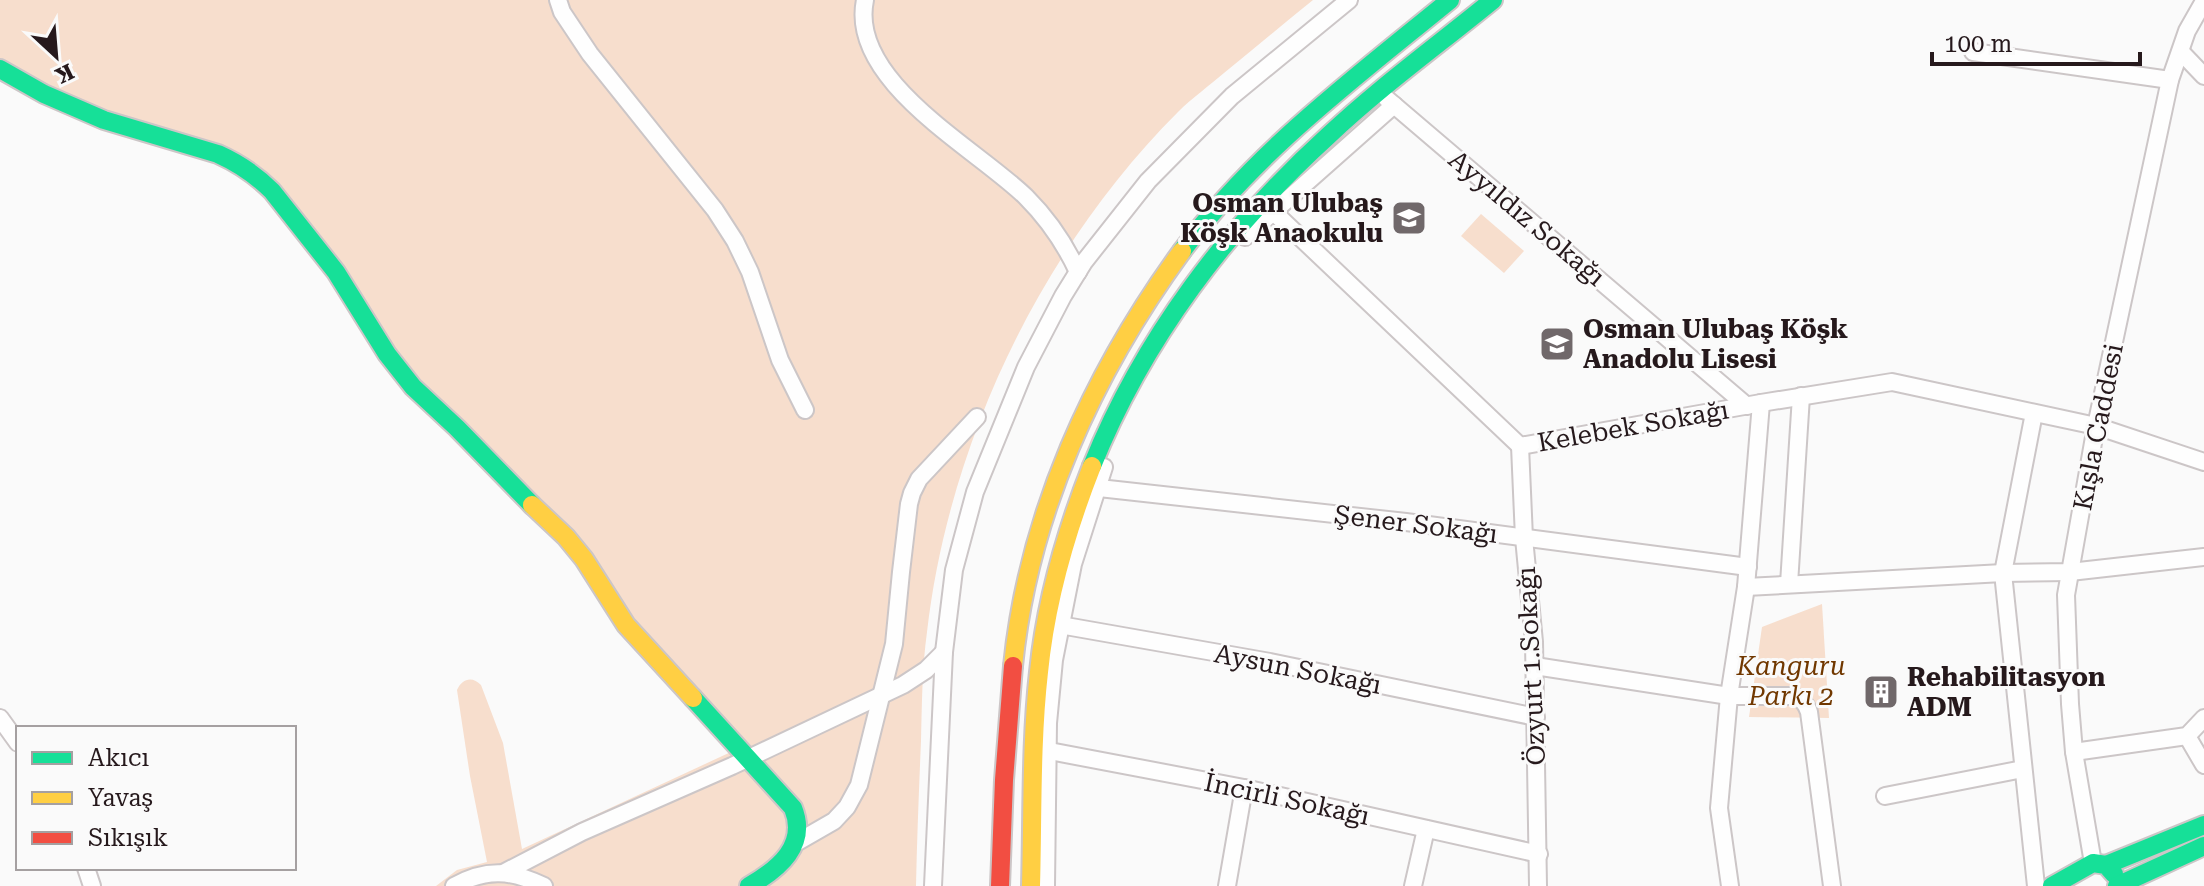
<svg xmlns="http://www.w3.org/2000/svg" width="2204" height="886" viewBox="0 0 2204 886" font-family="'Roboto Serif',serif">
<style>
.green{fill:#f7decd}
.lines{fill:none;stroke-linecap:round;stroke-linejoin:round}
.street-casing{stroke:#ccc6c7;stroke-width:20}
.fast-casing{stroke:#ccc6c7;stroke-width:22}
.slow-casing{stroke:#ccc6c7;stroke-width:22}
.jam-casing{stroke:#ccc6c7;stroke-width:22}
.street{stroke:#fefefe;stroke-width:16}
.fast{stroke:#16e098;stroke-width:18}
.slow{stroke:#ffcf43;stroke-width:18}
.jam{stroke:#f24e42;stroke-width:18}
.labels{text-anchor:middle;stroke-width:6;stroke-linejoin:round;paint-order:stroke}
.poi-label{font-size:26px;font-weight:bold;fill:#26191c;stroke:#fafafa;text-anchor:start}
.street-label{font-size:26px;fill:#26191c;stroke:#fafafa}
.park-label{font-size:26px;font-style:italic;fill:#713800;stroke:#fafafa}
</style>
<rect width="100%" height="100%" fill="#fafafa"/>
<g class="green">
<path d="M 0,0 L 1313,0 C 1283,24 1254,49 1224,73 C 1209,86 1192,98 1178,112 C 1042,248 949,441 927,632 C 922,668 922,704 921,741 C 919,789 917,838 916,886 L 436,886 L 457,870 L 487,862 L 470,776 L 457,690 C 462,678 473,676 481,685 L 503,743 L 522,849 L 733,751 L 579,563 L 524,502 L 246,172 L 0,72 Z"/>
<path d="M 1481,214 L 1524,251 L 1504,273 L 1461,236 Z"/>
<path d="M 1822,604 L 1829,718 L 1749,717 L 1762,627 Z"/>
</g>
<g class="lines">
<defs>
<g id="street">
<path d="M 558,0 L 562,12 L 590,54 L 715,210 L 735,241 L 750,272 L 780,360 L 805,410"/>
<path d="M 865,0 C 848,81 976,148 1026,197 C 1048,219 1065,244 1078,272"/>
<path d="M 1973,52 L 2170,80"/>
<path d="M 2181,52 L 2204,76"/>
<path d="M 1387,99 L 1747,406"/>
<path d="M 1262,201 L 1520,446 L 1761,403 L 1892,382 L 2096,426 L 2204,462"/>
<path d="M 1245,237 L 1394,105"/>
<path d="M 2034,413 L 2003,573 L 2036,886"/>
<path d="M 1520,446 L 1524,538 L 1534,642 L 1538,886"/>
<path d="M 1090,487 L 1406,522 L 1748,567"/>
<path d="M 1789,584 L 1801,396"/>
<path d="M 1746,587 L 2003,573 L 2070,572 L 2204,557"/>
<path d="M 1060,625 L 1270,662 L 1536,717"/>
<path d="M 1535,666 L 1729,696 L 1794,696 C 1802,699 1806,703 1809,712 L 1832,886"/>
<path d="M 0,718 L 18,743"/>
<path d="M 2187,736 L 2204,765"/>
<path d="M 1039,749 L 1244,788 L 1539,854"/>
<path d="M 2074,752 L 2187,736 L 2204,718"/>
<path d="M 1885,796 L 2023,769"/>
<path d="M 794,844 L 834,821 L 847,807 L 859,785 L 894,644 L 901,572 L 909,504 L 912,493 L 919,479 L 977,417"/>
<path d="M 2093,863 L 2074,752 L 2070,704 L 2066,595 L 2096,426 L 2170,80 L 2187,31 L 2204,1"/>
<path d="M 86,868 L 92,886"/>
<path d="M 503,873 L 582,832 L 732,766 L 903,685 L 926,670 L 944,652"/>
<path d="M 454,886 C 486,868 512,870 544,886"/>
<path d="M 933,886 L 944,652 L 954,570 L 975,492 L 1026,367 L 1063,296 L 1084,262 L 1148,181 L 1232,96 L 1349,0"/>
<path d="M 1046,886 L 1048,723 L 1054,660 L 1073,564 L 1104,467"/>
<path d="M 1227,886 L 1244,788"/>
<path d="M 1413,886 L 1426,829"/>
<path d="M 1730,886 L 1719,808 L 1729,696 L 1746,587 L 1761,403"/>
</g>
<g id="fast">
<path d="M 0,69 L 44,94 L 104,120 L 218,154 C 238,163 256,175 272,191 L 336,272 L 387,354 L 413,387 L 457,428 L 532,505"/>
<path d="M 1182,251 C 1255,152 1356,77 1450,0"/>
<path d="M 1092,466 C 1143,339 1228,227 1328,136 C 1380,87 1438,45 1493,0"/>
<path d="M 693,698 L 793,808 C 808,845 779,869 749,886"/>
<path d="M 2106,865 L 2204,825"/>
<path d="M 2052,886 L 2093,863 L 2106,865 L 2114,874"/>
<path d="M 2117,886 L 2204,846"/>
</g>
<g id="slow">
<path d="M 532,505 L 566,537 L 584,559 L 626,625 L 693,698"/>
<path d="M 1013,666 C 1028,515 1093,373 1182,251"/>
<path d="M 1031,886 C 1033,815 1031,743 1039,672 C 1046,601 1066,532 1092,466"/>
</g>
<path id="jam" d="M 1000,886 L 1004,780 L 1013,666"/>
</defs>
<use href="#street" class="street-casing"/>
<use href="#fast" class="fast-casing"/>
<use href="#slow" class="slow-casing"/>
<use href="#jam" class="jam-casing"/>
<use href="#street" class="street"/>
<use href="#fast" class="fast"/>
<use href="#slow" class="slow"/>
<use href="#jam" class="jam"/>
</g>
<defs>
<symbol id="school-square" viewBox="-11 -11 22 22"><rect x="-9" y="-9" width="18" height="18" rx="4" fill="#70686a" stroke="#fafafa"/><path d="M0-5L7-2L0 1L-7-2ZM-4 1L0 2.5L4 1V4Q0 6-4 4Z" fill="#fff"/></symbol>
<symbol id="building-square" viewBox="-11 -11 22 22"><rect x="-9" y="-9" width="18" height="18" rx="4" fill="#70686a" stroke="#fafafa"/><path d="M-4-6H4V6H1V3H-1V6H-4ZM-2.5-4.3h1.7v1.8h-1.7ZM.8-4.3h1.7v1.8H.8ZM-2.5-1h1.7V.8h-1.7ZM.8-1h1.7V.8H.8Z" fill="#fff"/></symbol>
</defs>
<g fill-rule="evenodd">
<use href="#school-square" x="1389" y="198" width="40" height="40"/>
<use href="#school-square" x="1537" y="324" width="40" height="40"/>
<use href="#building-square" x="1861" y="672" width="40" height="40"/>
</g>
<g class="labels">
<g class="poi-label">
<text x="1383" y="212" text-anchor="end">Osman Ulubaş<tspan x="1383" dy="30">Köşk Anaokulu</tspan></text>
<text x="1583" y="338">Osman Ulubaş Köşk<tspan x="1583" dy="30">Anadolu Lisesi</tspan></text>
<text x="1907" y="686">Rehabilitasyon<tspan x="1907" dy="30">ADM</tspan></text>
</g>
<g class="street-label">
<text transform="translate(1527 218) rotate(40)" y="9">Ayyıldız Sokağı</text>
<text transform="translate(1633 426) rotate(-10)" y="9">Kelebek Sokağı</text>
<text transform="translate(2098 427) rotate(-79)" y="9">Kışla Caddesi</text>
<text transform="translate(1416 524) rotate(7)" y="9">Şener Sokağı</text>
<text transform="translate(1531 666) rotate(-93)" y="9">Özyurt 1.Sokağı</text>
<text transform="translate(1298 669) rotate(11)" y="9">Aysun Sokağı</text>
<text transform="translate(1287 799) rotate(12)" y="9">İncirli Sokağı</text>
</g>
<g class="park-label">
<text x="1791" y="675">Kanguru<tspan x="1791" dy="30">Parkı 2</tspan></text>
</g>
</g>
<rect x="16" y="726" width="280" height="144" fill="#fafafa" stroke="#a5a0a1" stroke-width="2"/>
<rect x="32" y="752" width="40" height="12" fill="#16e098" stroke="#a5a0a1" stroke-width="2"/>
<text x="88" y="766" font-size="24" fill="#26191c">Akıcı</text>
<rect x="32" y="792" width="40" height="12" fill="#ffcf43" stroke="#a5a0a1" stroke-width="2"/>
<text x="88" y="806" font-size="24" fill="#26191c">Yavaş</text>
<rect x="32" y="832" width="40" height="12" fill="#f24e42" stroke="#a5a0a1" stroke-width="2"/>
<text x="88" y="846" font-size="24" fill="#26191c">Sıkışık</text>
<g transform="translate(56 56) rotate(154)" stroke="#fafafa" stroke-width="6" paint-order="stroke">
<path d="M0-6L14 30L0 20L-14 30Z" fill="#26191c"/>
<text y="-12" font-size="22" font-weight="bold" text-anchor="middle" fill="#26191c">K</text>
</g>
<path d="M1932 52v12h208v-12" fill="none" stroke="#26191c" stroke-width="4"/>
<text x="1944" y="52" font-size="24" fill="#26191c" stroke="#fafafa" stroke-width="6" paint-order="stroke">100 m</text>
</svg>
